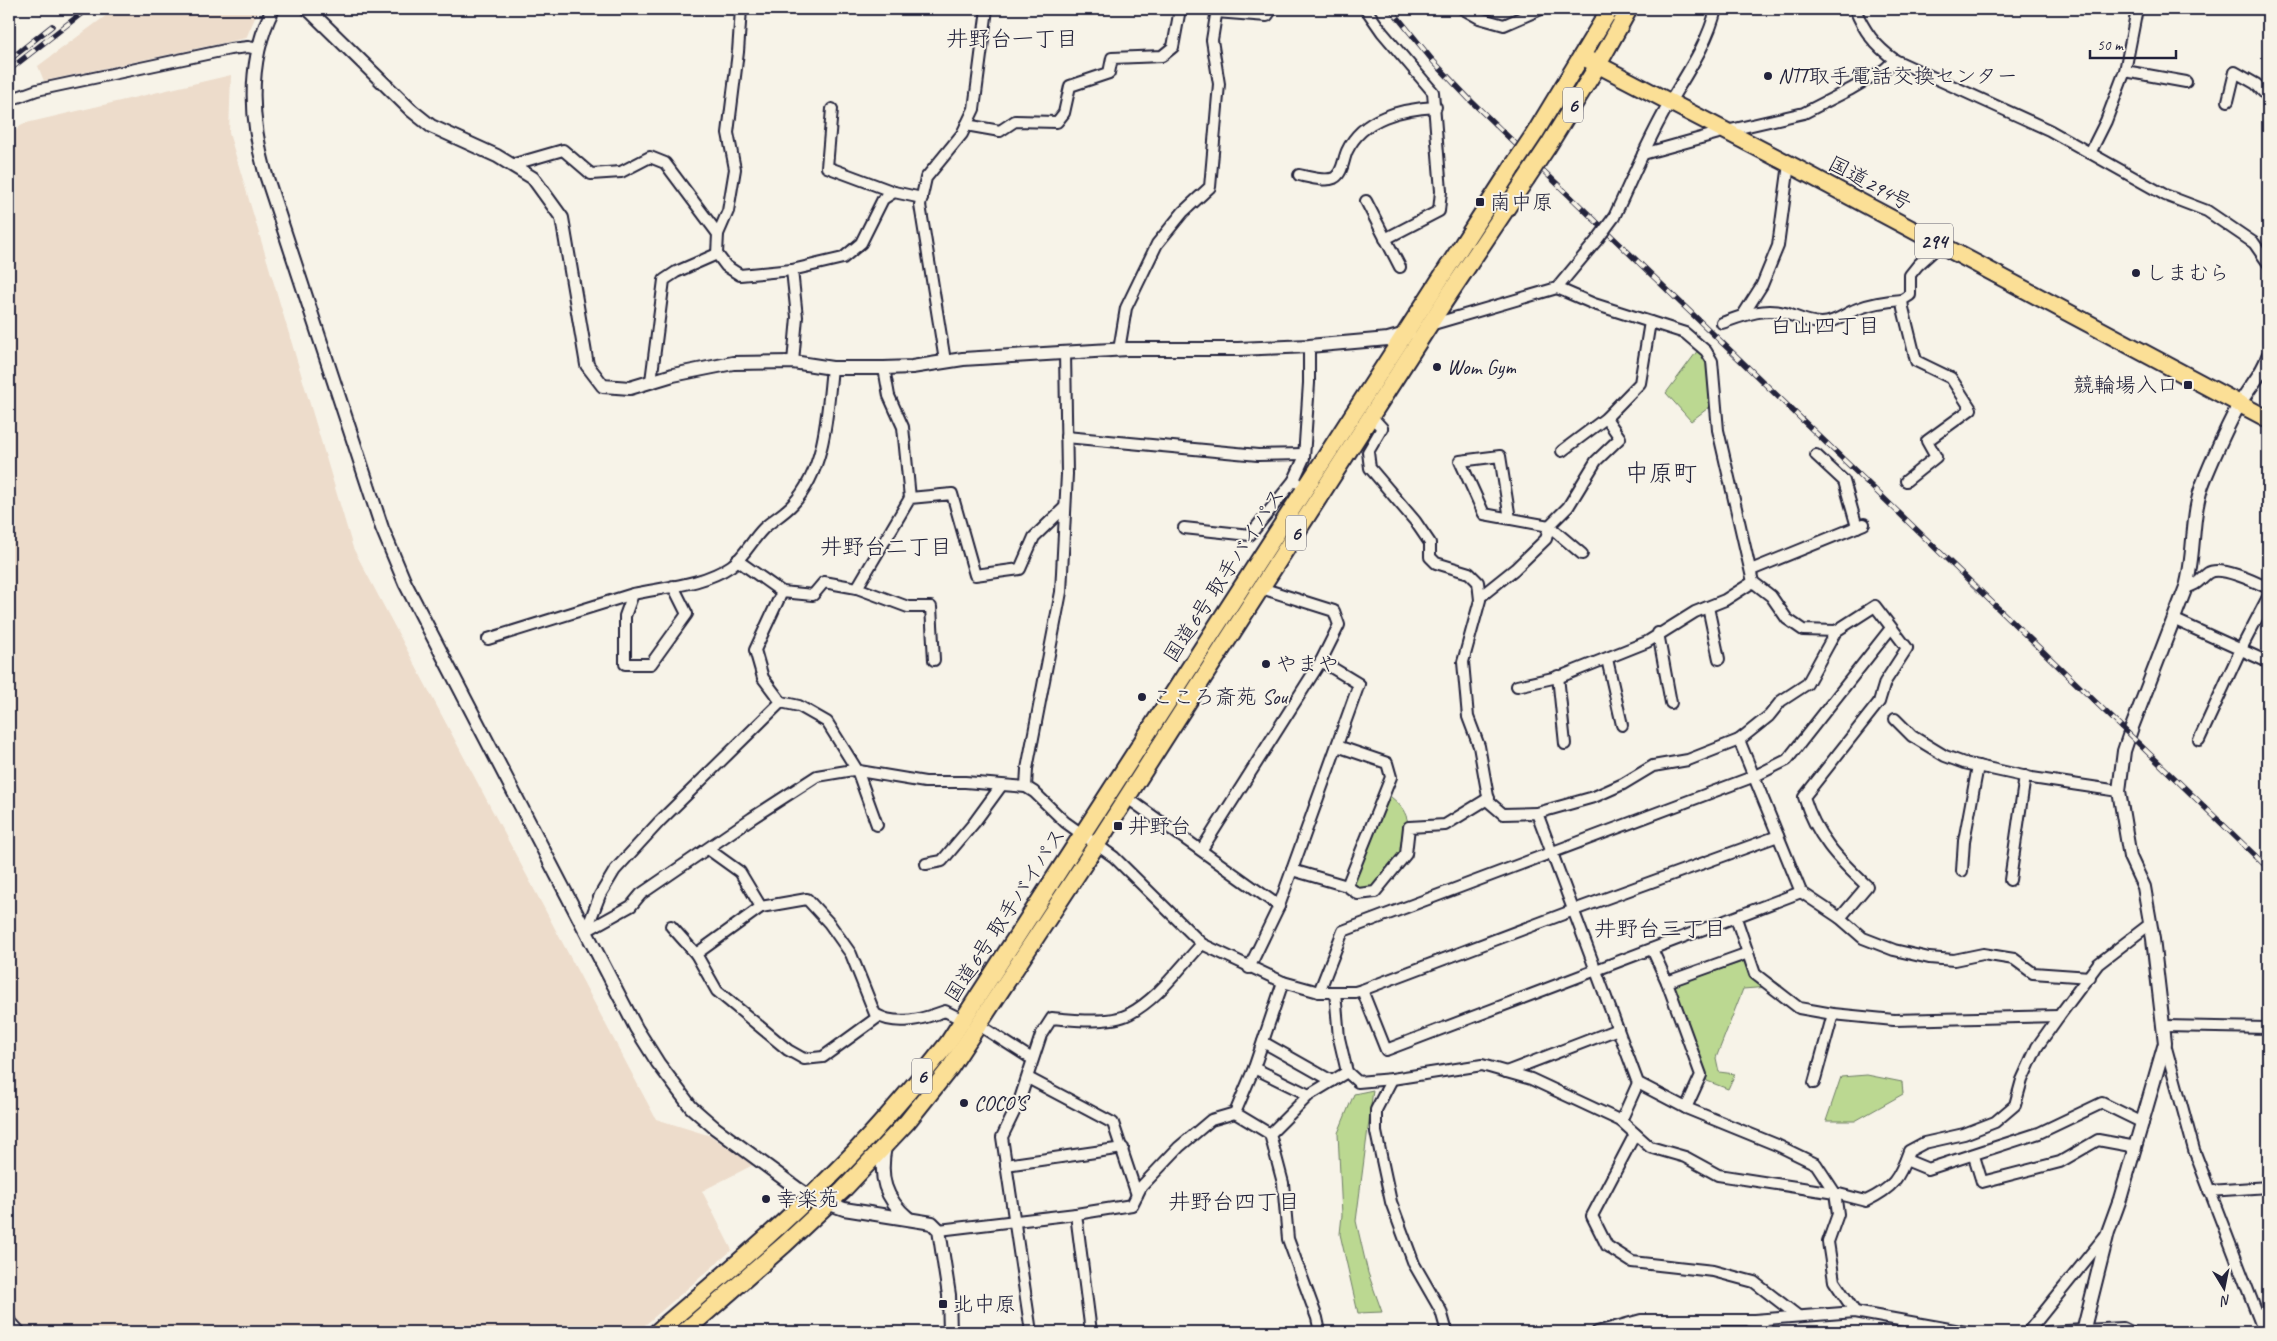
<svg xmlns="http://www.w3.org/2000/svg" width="2277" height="1341" viewBox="0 0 2277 1341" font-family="Caveat,'Klee One',sans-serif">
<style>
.built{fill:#eddccb}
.green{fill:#bbd891;stroke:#6e7d66}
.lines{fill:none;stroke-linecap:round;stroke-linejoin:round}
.minor-casing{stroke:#22223b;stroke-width:14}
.tertiary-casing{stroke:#22223b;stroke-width:16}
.trunk-casing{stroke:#22223b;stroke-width:20}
.minor{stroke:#f7f3e8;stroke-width:10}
.tertiary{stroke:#f7f3e8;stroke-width:12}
.trunk{stroke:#fbdf96;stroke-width:16}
.rail-casing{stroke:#22223b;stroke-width:5.5}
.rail{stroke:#f7f3e8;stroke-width:4;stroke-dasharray:11;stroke-linecap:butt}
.minor-bridge-casing{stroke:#22223b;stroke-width:14;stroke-linecap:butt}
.trunk-bridge-casing{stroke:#22223b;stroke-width:20;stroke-linecap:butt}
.minor-bridge{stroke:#f7f3e8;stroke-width:10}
.trunk-bridge{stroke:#fbdf96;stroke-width:16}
.poi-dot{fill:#22223b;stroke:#f7f3e8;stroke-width:2}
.labels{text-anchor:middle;stroke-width:4;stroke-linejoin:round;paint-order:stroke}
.shield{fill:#f7f3e8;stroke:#62616f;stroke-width:1}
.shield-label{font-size:20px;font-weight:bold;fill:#22223b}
.poi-label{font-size:21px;fill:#22223b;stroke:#f7f3e8;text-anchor:start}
.street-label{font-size:21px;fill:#22223b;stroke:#f7f3e8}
.neighbourhood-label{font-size:22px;fill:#22223b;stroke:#f7f3e8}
.quarter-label{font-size:24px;fill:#22223b;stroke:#f7f3e8}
</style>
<rect width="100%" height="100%" fill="#f7f3e8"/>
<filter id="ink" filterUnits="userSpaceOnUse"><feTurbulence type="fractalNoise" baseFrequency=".02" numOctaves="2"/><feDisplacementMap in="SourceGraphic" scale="10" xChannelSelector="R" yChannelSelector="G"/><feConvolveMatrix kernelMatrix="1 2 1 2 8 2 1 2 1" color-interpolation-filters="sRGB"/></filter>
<g filter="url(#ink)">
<g class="built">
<path d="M 115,9 L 259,9 L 246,38 L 44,81 L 38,66 Z"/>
<path d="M 231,75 L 229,133 L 353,548 L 656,1119 L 711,1136 L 753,1165 L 702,1191 L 732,1250 L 637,1332 L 29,1332 L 9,1310 L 9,138 L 22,124 Z"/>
</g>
<g class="green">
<path d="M 1701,346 L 1706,351 L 1716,402 L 1691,421 L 1666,393 Z"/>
<path d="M 1387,794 C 1411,811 1409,824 1409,851 L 1375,892 L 1347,886 Z"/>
<path d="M 1746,961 L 1782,986 L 1743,989 L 1716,1058 L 1719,1072 L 1735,1074 L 1728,1089 L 1707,1081 L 1673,985 Z"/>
<path d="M 1867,1075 L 1902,1082 L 1903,1094 L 1855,1121 L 1826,1121 L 1841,1077 Z"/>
<path d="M 1373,1090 L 1356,1221 L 1368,1273 L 1382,1312 L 1358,1313 L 1340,1234 L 1342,1215 L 1338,1133 L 1354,1094 Z"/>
</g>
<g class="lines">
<defs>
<g id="minor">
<path d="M 741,9 L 738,52 L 728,133 L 735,169 L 728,211 L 718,234 L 717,254 L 726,266 L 740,275 L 792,270 L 797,317 L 793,362"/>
<path d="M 1366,9 L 1382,32 L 1433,92 L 1441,191 L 1439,211 L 1385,239"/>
<path d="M 1463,9 L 1479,18 L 1504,25 L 1541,9"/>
<path d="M 1855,9 C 1864,31 1875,46 1895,60 L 2049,130 L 2165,195 L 2207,211 L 2254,243 L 2268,263"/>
<path d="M 1216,12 L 1267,16 L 1272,9"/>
<path d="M 2125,71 L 2186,82"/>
<path d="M 2228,101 L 2235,72 L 2256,84 L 2268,97"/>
<path d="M 9,102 L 15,98 L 37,90 L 230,49 L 248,47 L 258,49"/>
<path d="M 832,109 L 827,167 L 894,192"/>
<path d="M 966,125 L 1000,131 L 1015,121 L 1057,122 L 1064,113 L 1070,86 L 1109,73 L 1112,58 L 1162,56 L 1173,47 L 1180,9"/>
<path d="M 2090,153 L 2106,121 L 2125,71 L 2137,9"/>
<path d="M 1643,154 L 1726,131 L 1804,113 L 1851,89 L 1885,69 L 1895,60"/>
<path d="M 511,165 L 563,150 L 591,174 L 621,172 L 650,157 L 665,163 L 718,234"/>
<path d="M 1299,175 C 1309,177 1325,182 1334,178 C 1343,173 1343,160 1347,151 C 1363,117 1402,109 1436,107"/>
<path d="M 1366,201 L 1400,267"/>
<path d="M 1614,217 C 1632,179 1648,139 1670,102 C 1687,73 1708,43 1716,9"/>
<path d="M 792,270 L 843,258 L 861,243 L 883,199 L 894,192 L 922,198"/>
<path d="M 1557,288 L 1594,304 L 1685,333 L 1706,351 L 1712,361 L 1718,430 L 1753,582 L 1771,596 L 1787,619 L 1803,630 L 1836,631 L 1875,606 L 1907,648 L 1885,682 L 1879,702 L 1804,797 C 1816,836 1838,859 1867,886 L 1840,918"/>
<path d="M 1743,315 L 1762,285 L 1778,246 L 1789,164"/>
<path d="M 1722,323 C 1742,316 1763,307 1785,313 C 1797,317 1808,323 1822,323 C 1837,322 1844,314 1857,309 C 1872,303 1886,301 1902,300"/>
<path d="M 1430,325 L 1557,288 L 1597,240"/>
<path d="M 1119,350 L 1126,308 L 1157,244 L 1183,212 L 1210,187 L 1219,84 L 1212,40 L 1217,9"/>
<path d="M 945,361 L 920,205 L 926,178 L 962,134 L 974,109 L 987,9"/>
<path d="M 884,368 L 889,396 L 903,427 L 910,498"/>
<path d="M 651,381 L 664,280 L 676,272 L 717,254"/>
<path d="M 1371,416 L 1382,428 L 1368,452 L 1370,468 L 1415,521 L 1430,543 L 1430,557 L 1436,563 L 1469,573 L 1478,582 L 1480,600 L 1463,662 L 1468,717 L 1479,746 L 1489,802 L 1503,814 L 1537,813 L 1638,1083 L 1686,1108 L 1777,1145 L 1816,1164 L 1835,1193 L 1866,1201 C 1893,1188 1899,1179 1909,1151 L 1924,1143 L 1964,1134 L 1995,1122 L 2015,1105 L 2022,1080 L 2037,1047 L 2059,1016 L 2098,964 L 2150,924"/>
<path d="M 1066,437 L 1258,455 L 1304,454"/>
<path d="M 1562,451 L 1606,418 L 1640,383 L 1650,322"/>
<path d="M 1816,455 L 1844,481 L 1857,527"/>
<path d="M 1906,481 L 1936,457 L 1927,441 L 1971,409 L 1951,378 L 1916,361 L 1903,308 L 1902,300 L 1910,295 L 1910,275 L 1918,265 L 1940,245"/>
<path d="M 1305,488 L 1294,480 L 1304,458 L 1309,383 L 1309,346"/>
<path d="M 1510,519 L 1500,456 L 1460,461 L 1484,514 L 1549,526 L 1568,507 L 1596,461 L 1620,438 L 1606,418"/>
<path d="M 1184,528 L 1250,535 L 1294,480"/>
<path d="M 737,560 L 782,592"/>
<path d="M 1751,570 L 1864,524"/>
<path d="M 673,586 L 687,614 L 651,664 L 625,664 L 625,616 L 633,594 C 666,587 703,585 731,566 C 744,557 752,540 763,529 C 772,520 784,514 793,504 C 826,468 827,414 832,368"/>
<path d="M 2186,587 C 2197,586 2200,579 2208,573 C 2220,565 2256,582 2268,588"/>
<path d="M 857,588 L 908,607 L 931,607 L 934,660"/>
<path d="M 1261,588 L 1334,611 L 1339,625 L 1321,661"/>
<path d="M 1480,597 L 1515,569 L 1546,539 L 1549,526 L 1582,554"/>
<path d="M 1708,607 L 1719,659"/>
<path d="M 2173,619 L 2268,662"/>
<path d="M 1836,631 L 1807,684 L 1781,701 L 1769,716 L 1739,740 L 1801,892 L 1840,918 L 1863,938 L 1894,950 L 1929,958 L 1954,960 L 1983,954 L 2014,959 L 2033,973 L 2090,977"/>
<path d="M 1658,633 L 1671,703"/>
<path d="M 488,639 L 633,594"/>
<path d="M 1607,659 L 1622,725"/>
<path d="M 1558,676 L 1565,744"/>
<path d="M 1517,686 L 1562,676 L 1647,642 L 1695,612 L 1725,600 L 1753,582"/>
<path d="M 781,702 L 799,706 L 827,722 L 857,770 L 877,825"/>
<path d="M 1895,719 L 1912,736 L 1945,756 L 1964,763 L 2032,778 L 2119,791"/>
<path d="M 2199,740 L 2241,649 L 2268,597"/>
<path d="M 1026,787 L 1027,769 L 1061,592 L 1067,474 L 1065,353"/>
<path d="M 1126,797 L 1279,906"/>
<path d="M 1537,813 L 1594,797 L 1623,784 L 1653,766 L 1688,760 L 1739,740"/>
<path d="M 708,849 L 740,872 L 761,907 L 807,899 L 829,923 L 851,954 L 875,1014 C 897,1027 923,1019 945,1011 L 963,1020"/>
<path d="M 1202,849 L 1321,661 L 1359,684 L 1279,906 L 1249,968"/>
<path d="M 926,864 L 942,861 L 974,823 L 1001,786"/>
<path d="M 1292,870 L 1347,886 L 1391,777 L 1387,763 L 1337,746"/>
<path d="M 1962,871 L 1964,841 L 1978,766"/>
<path d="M 2010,880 L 2025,776"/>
<path d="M 1347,886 L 1358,894 L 1375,892 L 1406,854 L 1409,827 L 1445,825 L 1489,798"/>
<path d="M 761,907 L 696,954 L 717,991 L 788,1050 L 804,1059 L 823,1057 L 878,1017"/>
<path d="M 1736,918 L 1755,974 L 1799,1008 L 1833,1014 L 1894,1020 L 2059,1016"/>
<path d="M 671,926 L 696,954"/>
<path d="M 586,931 L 631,906 L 641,894 L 752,818 L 817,776 L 853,770 L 925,782 L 965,782 L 1026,787 L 1034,792 L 1065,822 L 1114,857 L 1202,944 L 1283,982 L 1319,992 L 1355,992 L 1362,990 L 1574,910 L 1778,836"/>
<path d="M 586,931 L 600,895 L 615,870 L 659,822 L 781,702 L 763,678 L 755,650 L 782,592 L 813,595 L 824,582 L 857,588 L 910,498 L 952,494 L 975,575 L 1020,569 L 1034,537 L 1065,507"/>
<path d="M 1652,949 L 1667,982 L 1701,1075 L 1686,1108"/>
<path d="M 1667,982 L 1748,953"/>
<path d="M 1362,990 L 1386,1050 L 1801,892"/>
<path d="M 1319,992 L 1343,931 L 1755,776 L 1787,760 L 1891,628"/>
<path d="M 1335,992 L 1339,1038 L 1347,1072 L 1358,1082 L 1392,1079 L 1482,1065 L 1531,1079 L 1621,1121 L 1650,1147 L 1685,1157 L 1718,1175 L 1835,1193 L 1838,1214 L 1828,1242 L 1834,1281 L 1855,1312"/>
<path d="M 979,1025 L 1032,1059"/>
<path d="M 2164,1026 L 2268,1028"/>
<path d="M 1263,1042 L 1332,1081"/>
<path d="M 2165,1044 L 2194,1150 L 2264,1332"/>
<path d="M 1254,1068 L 1309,1095"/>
<path d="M 1506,1072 L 1618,1029"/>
<path d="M 1028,1078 L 1113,1123 L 1137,1195"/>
<path d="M 1392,1079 L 1376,1110 L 1376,1132 L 1391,1202 L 1414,1264 L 1441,1311 L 1447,1332"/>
<path d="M 1814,1083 L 1833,1014"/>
<path d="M 1235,1113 L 1270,1134 L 1283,1183 L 1288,1239 L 1317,1318 L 1320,1332"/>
<path d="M 1621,1121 L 1638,1083"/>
<path d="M 1270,1134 L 1309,1095 L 1347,1072"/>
<path d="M 1635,1134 L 1592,1216 L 1607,1246 L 1632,1262 L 1713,1271 L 1754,1282 L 1798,1316"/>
<path d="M 1974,1156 L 1982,1182 L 2060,1162 L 2098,1140 L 2136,1147"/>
<path d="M 1906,1160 L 1928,1169 L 2039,1133 L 2102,1103 L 2143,1123"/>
<path d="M 1006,1165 L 1123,1148"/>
<path d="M 2209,1191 L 2268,1187"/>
<path d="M 1076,1214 L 1091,1332"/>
<path d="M 939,1230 L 1076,1214 L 1132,1205 L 1141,1187 L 1179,1147 L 1211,1120 L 1235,1113 L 1254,1068 L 1283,982"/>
<path d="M 9,1320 L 20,1332"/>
<path d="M 1748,1320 L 1771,1332"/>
<path d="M 1031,1332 L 1002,1137 L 1019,1102 L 1041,1035 L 1052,1018 C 1073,1020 1111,1024 1129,1014 C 1158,999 1180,967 1202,944"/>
<path d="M 1597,1332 L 1641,1320 L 1754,1320 L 1855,1312 L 1966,1332"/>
<path d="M 2028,1332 L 2106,1235"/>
<path d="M 2047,1332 L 2123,1328 L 2131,1332"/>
</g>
<g id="tertiary">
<path d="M 273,9 C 247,61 250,118 265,172 L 382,528 L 405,583 L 636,1028 L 658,1063 L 691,1107 L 715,1128 L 798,1189 L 810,1197 L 844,1209 L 926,1222 L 932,1223 L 939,1230 L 949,1295 L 950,1332"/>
<path d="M 308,9 L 411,110 L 431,126 L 497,156 L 533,178 L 562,218 L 587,365 L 603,386 L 630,388 L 673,375 L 733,363 L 793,362 L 832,368 L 884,368 L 912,367 L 963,359 L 1127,349 L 1238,349 L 1309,346 L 1388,339 L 1409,333"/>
<path d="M 885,1146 C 879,1177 884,1198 909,1219"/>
<path d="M 2083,1332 L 2108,1232 L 2120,1199 L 2165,1043 L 2153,939 L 2144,887 L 2130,857 L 2119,791 L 2124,751 L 2132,727 L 2186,587 C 2196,551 2190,513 2205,478 C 2215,454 2226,428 2239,405 C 2248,388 2263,374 2268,356"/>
</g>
<g id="trunk">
<path d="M 1583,57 L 1789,164 L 2268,419"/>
<path d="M 1535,133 L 1610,9"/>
<path d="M 1548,146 L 1598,65 L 1629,9"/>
<path d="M 657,1332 C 715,1282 776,1232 830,1177 C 873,1135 911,1090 948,1043 L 1513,166"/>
<path d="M 684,1332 L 784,1245 L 843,1190 L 907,1122 L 950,1068 L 1097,844 L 1444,302 L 1526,179"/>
</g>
</defs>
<use href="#minor" class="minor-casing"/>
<use href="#tertiary" class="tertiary-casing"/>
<use href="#trunk" class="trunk-casing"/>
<use href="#minor" class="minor"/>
<use href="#tertiary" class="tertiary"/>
<use href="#trunk" class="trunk"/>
<defs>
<g id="rail">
<path d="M 1391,9 L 1433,61 L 1471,101 L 2268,868"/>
<path d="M 9,60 L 52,26"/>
<path d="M 9,70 L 87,9"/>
</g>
</defs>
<use href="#rail" class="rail-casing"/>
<use href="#rail" class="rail"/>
<defs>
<path id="minor-bridge" d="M 1597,240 L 1614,217"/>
<g id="trunk-bridge">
<path d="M 1513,166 L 1535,133"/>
<path d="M 1526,179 L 1548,146"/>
</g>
</defs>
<use href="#minor-bridge" class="minor-bridge-casing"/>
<use href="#trunk-bridge" class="trunk-bridge-casing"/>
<use href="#minor-bridge" class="minor-bridge"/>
<use href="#trunk-bridge" class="trunk-bridge"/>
</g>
</g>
<g class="poi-dot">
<circle cx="1768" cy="76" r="5"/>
<rect x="1475" y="197" width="10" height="10" rx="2.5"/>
<circle cx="2136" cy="273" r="5"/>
<circle cx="1437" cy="367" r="5"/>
<rect x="2183" y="380" width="10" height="10" rx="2.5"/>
<circle cx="1266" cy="664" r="5"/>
<circle cx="1142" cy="697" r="5"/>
<rect x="1113" y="821" width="10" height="10" rx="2.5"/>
<circle cx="964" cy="1103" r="5"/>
<circle cx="766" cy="1199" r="5"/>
<rect x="938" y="1299" width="10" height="10" rx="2.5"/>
</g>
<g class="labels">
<g class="shield">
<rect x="1563" y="87.5" width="20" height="35" rx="4"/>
<rect x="1915" y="223.5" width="38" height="35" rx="4"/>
<rect x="1286" y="515.5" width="20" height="35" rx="4"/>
<rect x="912" y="1058.5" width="20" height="35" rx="4"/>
</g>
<g class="shield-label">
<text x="1573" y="112">6</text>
<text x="1934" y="248">294</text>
<text x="1296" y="540">6</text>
<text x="922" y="1083">6</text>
</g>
<g class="poi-label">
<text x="1778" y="83">NTT取手電話交換センター</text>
<text x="1490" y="209">南中原</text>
<text x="2146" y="280">しまむら</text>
<text x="1447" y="374">Wom Gym</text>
<text x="2178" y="392" text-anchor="end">競輪場入口</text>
<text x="1276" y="671">やまや</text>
<text x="1152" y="704">こころ斎苑 Sou</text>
<text x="1128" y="833">井野台</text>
<text x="974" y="1110">COCO’S</text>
<text x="776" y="1206">幸楽苑</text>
<text x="953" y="1311">北中原</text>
</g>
<g class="street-label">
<text transform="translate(1870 183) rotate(28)" y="7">国道294号</text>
<text transform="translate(1224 575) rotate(-57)" y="7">国道6号 取手バイパス</text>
<text transform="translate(1005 915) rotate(-57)" y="7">国道6号 取手バイパス</text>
</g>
<g class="neighbourhood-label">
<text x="1012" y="46">井野台一丁目</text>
<text x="1825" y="333">白山四丁目</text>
<text x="886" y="554">井野台二丁目</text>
<text x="1660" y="936">井野台三丁目</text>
<text x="1234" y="1209">井野台四丁目</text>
</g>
<g class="quarter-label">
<text x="1661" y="481">中原町</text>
</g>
</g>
<rect width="2277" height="1341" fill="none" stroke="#f7f3e8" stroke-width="30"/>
<rect x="15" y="15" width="2247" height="1311" fill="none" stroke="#22223b" stroke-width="2" filter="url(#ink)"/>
<g transform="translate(2224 1288) rotate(170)" stroke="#f7f3e8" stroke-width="4" paint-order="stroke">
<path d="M0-4L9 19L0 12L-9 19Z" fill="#22223b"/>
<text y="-8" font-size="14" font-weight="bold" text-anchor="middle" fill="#22223b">N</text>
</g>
<path d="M2090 50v8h86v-8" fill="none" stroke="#22223b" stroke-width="2.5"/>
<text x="2097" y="50" font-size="15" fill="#22223b" stroke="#f7f3e8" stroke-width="4" paint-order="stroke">50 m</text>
</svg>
